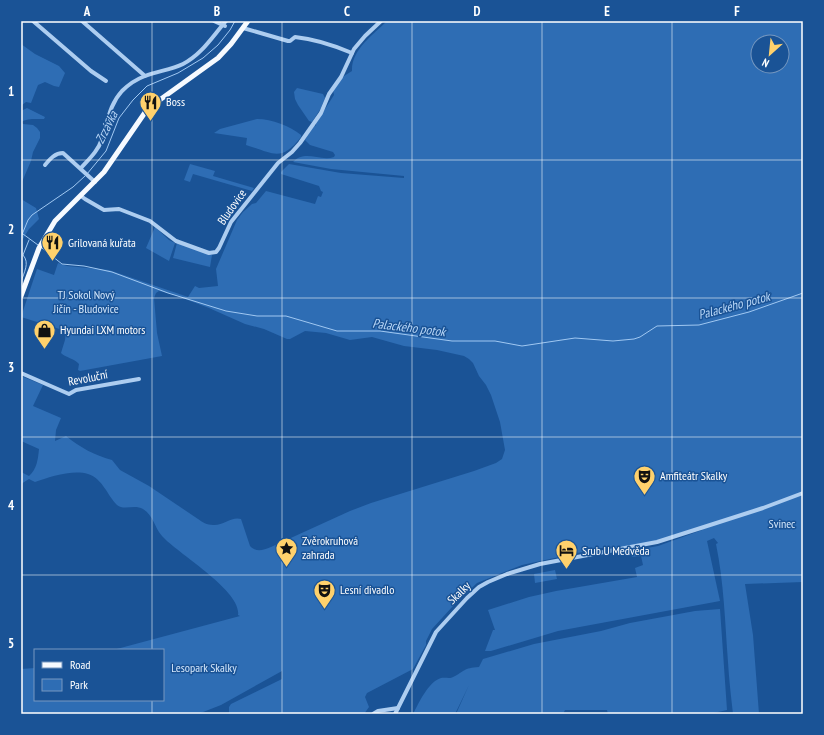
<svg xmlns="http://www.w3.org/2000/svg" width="824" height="735" viewBox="0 0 824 735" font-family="'PT Sans Narrow',sans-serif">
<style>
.green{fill:#2e6db4;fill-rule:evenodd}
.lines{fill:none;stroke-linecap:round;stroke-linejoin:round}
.stream{stroke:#a0c8f2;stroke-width:1}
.minor{stroke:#adcdf0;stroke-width:4}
.major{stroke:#f6faff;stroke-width:5}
.grid{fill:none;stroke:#fff;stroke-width:1;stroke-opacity:0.55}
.labels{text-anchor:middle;stroke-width:3;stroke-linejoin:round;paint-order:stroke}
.poi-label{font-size:12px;fill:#fff;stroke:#1a5396;text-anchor:start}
.street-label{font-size:12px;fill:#fff;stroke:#1a5396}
.park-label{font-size:12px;fill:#d4e7fb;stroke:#1a5396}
.water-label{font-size:13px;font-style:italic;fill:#b9d7f7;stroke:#1a5396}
.neatline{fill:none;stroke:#fff;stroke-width:1.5}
.grid-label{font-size:13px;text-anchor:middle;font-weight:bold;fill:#fff}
</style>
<rect width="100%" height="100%" fill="#1a5396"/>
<g class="green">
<path d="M 387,21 L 803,21 L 803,582 L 745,584 L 753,635 L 759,714 L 733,714 C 731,697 729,679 728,662 C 725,622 724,583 716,544 L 718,543 L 714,538 L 707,541 L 720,601 L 558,631 L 491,651 L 485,651 L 493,630 L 495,630 L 488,610 L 529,597 L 556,591 L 637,577 L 635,568 L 643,565 L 641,556 L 632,557 L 630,551 L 658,546 L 702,530 L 692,531 L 657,542 L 609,551 L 610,547 L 601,548 L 522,565 L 477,583 L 453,606 L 432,629 L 426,641 L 426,645 L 413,669 L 367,693 L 365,697 L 369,707 L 364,714 L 229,714 L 229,707 L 231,704 L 282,679 L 282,671 L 221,705 L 198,714 L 21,714 L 21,669 L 35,668 L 35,700 L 163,700 L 163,650 L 113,650 L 240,616 L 238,615 C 242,591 177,553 162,536 C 154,527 154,516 143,509 C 134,504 124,511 117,505 C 107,495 103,479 88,474 C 73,469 49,477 35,482 L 29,479 L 21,484 L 21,472 L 29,476 C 37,469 38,459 39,449 L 21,441 L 21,376 L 43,385 L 33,406 L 61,418 L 56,430 L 55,441 L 66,436 C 79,447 96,456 112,460 L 120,470 L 149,486 L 198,519 C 202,522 207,525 213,525 C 223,526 232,516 241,519 L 250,546 C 257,553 263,550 271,547 L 350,511 L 371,503 L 474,471 L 496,463 L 502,459 L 505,450 L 500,422 L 491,395 L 486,385 L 479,376 L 473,363 L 469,359 L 464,356 L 437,350 L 404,346 L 372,337 L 350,340 L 326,333 L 305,331 L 290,339 L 287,339 L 264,329 L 245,324 L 209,308 L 172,294 L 159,291 L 156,293 L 154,298 L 157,333 L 162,356 L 80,371 L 78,370 L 79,364 C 74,358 66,358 61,353 L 65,340 L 66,331 L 21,317 L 37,269 L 54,275 L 58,263 L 67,266 L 109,270 L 188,297 L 195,286 L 199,288 L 218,286 L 216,269 L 237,220 L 243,212 L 252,204 L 256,203 L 266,191 L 315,204 L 318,196 L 321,197 L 323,192 L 321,191 L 319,186 L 281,174 L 281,172 L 289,164 L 341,173 L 404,178 L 404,176 L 331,169 L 293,162 C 305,149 320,162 334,157 L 335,155 L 333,152 L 310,145 L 305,140 L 314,125 L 315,126 L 316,125 L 316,123 L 334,95 L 333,90 L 344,76 L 352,71 C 351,50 373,35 387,21 ZM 758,42 L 782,42 L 782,66 L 758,66 Z"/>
<path d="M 21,44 L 35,54 L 59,66 L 65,73 L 59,87 L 54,86 L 45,82 L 38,85 L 31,103 L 26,102 L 22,105 Z"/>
<path d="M 297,88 L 323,94 L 325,98 L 321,108 L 312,122 L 309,121 L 298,105 L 295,99 L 294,92 Z"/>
<path d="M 27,108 L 45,117 L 44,119 C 37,119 27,118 21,122 L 23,124 L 33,125 L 37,128 L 40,132 L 40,138 L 33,152 L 31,161 L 21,184 L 21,111 Z"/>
<path d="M 257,119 C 272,119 290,126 301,135 L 301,137 C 281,163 273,153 246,145 L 247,138 L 214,133 L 220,129 Z"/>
<path d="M 190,164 L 215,171 L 213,176 L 254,188 L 252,191 L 193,174 L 190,182 L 184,180 Z"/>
<path d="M 21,199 L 36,208 L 39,219 L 29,229 L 21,242 Z"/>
<path d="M 155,227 L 169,240 L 175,243 L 169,261 L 146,248 Z"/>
<path d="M 177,243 L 212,255 L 210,267 L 173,258 Z"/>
<path d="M 555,570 L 557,579 L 535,583 L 534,574 Z"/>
<path d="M 720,609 L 727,710 L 709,714 L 608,714 L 607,710 L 565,710 L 563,714 L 456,714 L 469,685 L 455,714 L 413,714 C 419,703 428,682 441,678 C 445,677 450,679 453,677 C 465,671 463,668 479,667 L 483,659 L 534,644 L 601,631 L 630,623 L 695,611 Z"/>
</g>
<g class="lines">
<g class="stream">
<path d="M 87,174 L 106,151 L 119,118 L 133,100 L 147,86 L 178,73 L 203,58 L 218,45 L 230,30 L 235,21"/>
<path d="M 23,234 L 38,245"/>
<path d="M 21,237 L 28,220 L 32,215 L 73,187 L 85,176"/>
<path d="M 42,248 L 62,264 L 84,266 L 112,272 L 168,293 L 226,311 L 257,316 L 286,316 L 337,331 L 380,331 L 452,341 L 495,341 L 522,346 L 575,338 L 613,341 L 634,339 L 640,337 L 657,326 L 699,325 L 749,312 L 803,293"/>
<path d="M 21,282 C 24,272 30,263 23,255 L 29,240"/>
</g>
<g class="minor">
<path d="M 33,21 L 91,71 L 106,81"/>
<path d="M 82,21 L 145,76"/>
<path d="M 214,21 L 225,26"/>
<path d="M 243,28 L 288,41 L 290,41 L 295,37 C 315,39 333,45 352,53"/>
<path d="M 45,165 C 50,159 55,153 63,153 L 95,182"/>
<path d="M 81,168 C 89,159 98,151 102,139 C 108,122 109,105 122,91 C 128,85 137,79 145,76 C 157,71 171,70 183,64 C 202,54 212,37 226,21"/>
<path d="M 81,196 L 85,199 L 104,210 L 119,209 L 150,221 L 176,241 L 209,253 L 216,252 L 219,248 L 231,222 L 278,163 L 292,152 L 300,143 L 321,113 L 329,94 L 341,77 L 354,49 L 365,36 L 381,21"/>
<path d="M 21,373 L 69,394 L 76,390 L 139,379"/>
<path d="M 373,714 L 378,711 L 398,708"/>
<path d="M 395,714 L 436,632 L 467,598 L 479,587 L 488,582 L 507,574 L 540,564 L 657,542 L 763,508 L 803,493"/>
</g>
<path class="major" d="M 21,296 L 39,248 L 55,221 L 104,172 L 146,111 L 161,99 L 218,58 L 231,44 L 248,21"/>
</g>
<path class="grid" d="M 152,21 L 152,650M 282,21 L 282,714M 412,21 L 412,714M 542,21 L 542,714M 672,21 L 672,714M 21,160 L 803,160M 21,298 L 803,298M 21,437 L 803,437M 21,575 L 803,575M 152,700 L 152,714"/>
<defs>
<symbol id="restaurant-pin" viewBox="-11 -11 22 30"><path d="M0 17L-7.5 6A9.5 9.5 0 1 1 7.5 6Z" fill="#ffd16c" stroke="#1a5396"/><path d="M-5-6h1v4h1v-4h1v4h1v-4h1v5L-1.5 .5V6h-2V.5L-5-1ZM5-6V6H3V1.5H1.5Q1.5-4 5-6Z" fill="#111"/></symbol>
<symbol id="shop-pin" viewBox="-11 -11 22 30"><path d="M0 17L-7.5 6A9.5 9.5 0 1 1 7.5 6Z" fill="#ffd16c" stroke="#1a5396"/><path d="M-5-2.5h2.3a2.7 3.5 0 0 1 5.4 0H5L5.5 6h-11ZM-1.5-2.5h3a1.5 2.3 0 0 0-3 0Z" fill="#111"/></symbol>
<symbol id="theatre-pin" viewBox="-11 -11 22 30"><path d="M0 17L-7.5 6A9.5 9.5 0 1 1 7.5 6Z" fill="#ffd16c" stroke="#1a5396"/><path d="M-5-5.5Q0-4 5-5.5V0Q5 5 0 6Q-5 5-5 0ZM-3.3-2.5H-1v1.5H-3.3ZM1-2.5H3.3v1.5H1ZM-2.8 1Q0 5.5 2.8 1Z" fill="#111"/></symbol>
<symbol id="sight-pin" viewBox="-11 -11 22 30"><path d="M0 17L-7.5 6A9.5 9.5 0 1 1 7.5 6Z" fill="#ffd16c" stroke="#1a5396"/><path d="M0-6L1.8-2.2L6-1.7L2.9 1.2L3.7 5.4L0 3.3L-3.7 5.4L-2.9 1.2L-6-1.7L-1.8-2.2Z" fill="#111"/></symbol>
<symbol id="hotel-pin" viewBox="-11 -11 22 30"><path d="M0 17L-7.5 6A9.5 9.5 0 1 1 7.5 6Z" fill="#ffd16c" stroke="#1a5396"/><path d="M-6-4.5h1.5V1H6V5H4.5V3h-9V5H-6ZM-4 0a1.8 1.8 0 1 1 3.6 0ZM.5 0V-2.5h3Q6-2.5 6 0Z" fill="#111"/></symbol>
</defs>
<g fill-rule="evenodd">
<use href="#restaurant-pin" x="138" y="90" width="25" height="34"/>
<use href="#restaurant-pin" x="40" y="230" width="25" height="34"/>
<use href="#shop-pin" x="32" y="318" width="25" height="34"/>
<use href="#theatre-pin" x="632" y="464" width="25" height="34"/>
<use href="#sight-pin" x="274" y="536" width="25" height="34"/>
<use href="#hotel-pin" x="554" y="538" width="25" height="34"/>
<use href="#theatre-pin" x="312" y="578" width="25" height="34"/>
</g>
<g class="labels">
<g class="poi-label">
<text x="166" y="106">Boss</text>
<text x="68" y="247">Grilovaná kuřata</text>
<text x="60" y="334">Hyundai LXM motors</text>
<text x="660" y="480">Amfiteátr Skalky</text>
<text x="302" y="545">Zvěrokruhová<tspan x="302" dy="14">zahrada</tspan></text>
<text x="582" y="555">Srub U Medvěda</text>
<text x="340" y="594">Lesní divadlo</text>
</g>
<g class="street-label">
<text transform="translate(232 207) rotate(-55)" y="4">Bludovice</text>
<text transform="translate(88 378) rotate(-11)" y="4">Revoluční</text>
<text transform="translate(459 593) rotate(-44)" y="4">Skalky</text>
</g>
<g class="park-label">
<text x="86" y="299">TJ Sokol Nový<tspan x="86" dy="14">Jičín - Bludovice</tspan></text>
<text x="782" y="528">Svinec</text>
<text x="204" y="672">Lesopark Skalky</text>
</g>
<g class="water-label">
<text transform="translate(106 127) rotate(-63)" y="5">Zrzávka</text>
<text transform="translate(734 305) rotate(-15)" y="5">Palackého potok</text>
<text transform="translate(409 327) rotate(7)" y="5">Palackého potok</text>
</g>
</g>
<rect width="824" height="735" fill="none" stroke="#1a5396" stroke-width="44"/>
<rect x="34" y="649" width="130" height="52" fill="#1a5396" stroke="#7698c0"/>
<rect x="42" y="662" width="20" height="6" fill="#f6faff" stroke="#7698c0"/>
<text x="70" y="669" font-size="12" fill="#ffffff">Road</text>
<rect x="42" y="679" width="20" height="12" fill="#2e6db4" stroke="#7698c0"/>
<text x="70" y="689" font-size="12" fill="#ffffff">Park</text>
<g transform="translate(770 54) rotate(207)"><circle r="19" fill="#1a5396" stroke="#7698c0"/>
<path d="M0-3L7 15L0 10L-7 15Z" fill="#ffd16c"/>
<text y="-6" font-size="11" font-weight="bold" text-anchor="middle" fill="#ffffff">N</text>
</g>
<rect x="22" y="22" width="780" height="691" class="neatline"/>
<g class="grid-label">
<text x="87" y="16">A</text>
<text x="217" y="16">B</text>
<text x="347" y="16">C</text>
<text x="477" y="16">D</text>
<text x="607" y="16">E</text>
<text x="737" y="16">F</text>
<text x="11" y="96">1</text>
<text x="11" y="234">2</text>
<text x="11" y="372">3</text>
<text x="11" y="510">4</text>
<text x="11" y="648">5</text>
</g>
</svg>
